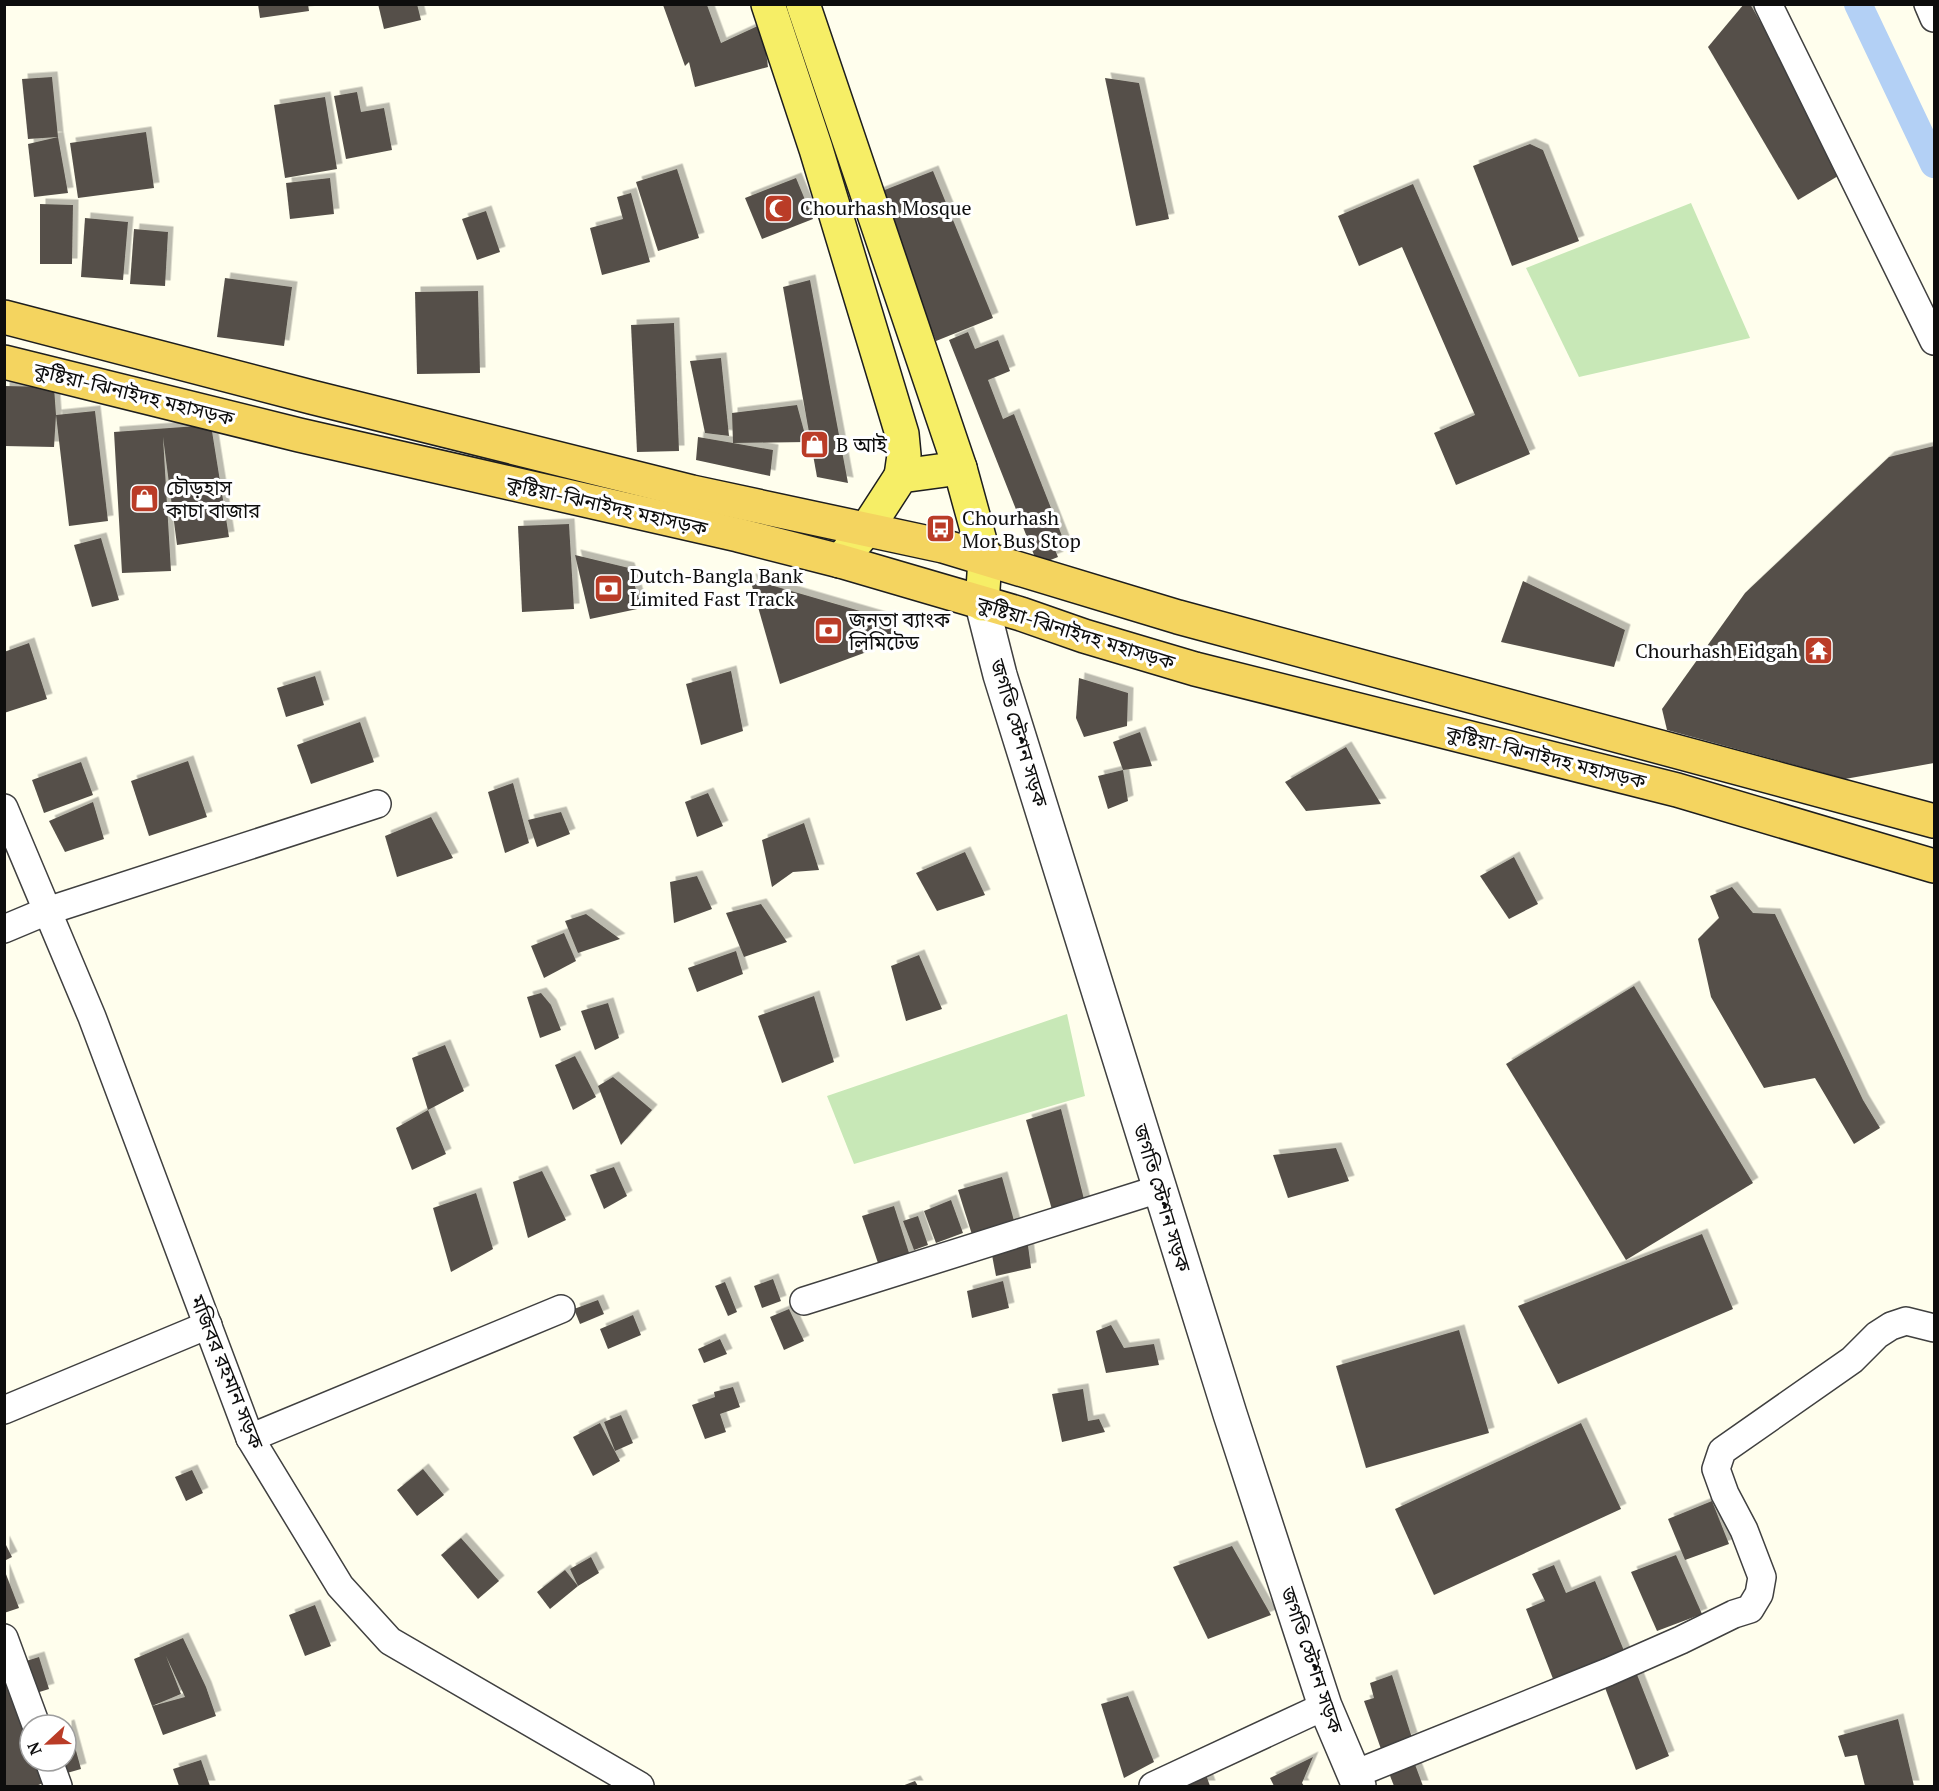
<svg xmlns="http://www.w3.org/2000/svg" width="1939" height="1791" viewBox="0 0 1939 1791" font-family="'PT Serif','Noto Sans Bengali',serif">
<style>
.green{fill:#c8e8b7}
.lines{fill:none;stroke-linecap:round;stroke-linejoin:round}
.canal{stroke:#b3d0f5;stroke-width:28}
.building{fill:#555049;filter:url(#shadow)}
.minor-casing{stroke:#404040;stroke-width:30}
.tertiary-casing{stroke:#404040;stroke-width:36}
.primary-casing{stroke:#1e1e1e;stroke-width:36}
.trunk-casing{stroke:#1e1e1e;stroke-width:36}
.minor{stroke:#fff;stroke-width:27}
.tertiary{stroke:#fff;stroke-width:33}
.primary{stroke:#f6ee66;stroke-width:33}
.trunk{stroke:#f4d45f;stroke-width:33}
.labels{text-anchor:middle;stroke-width:6;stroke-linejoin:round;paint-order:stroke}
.poi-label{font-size:20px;fill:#0d0d0d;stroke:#fff;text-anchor:start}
.street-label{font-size:20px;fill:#0d0d0d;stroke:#fff}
</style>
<defs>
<filter id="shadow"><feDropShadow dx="5.5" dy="-5.5" stdDeviation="0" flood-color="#0004"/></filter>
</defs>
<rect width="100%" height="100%" fill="#fffeed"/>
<g class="green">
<path d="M 1691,203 L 1750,338 L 1579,377 L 1526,268 Z"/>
<path d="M 1067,1014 L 1085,1096 L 854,1164 L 827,1096 Z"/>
</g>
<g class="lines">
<path class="canal" d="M 1858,4 L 1934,164"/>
</g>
<g class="building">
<path d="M 258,4 L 308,4 L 309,11 L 260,18 Z"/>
<path d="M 378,4 L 417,4 L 421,20 L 384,29 Z"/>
<path d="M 1744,4 L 1750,4 L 1848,170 L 1798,200 L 1708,47 Z"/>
<path d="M 663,5 L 707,5 L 721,43 L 762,24 L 768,67 L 695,87 L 689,62 L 685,66 Z"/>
<path d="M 52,77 L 58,137 L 28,139 L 22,79 Z"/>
<path d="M 1105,78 L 1139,83 L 1169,219 L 1136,226 Z"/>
<path d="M 357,92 L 361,112 L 384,108 L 392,150 L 346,159 L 334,96 Z"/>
<path d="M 325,97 L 337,169 L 285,178 L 274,105 Z"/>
<path d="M 146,132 L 154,188 L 78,198 L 70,143 Z"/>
<path d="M 58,137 L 68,193 L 34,197 L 28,144 Z"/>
<path d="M 1530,144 L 1543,150 L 1579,241 L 1512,266 L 1473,166 Z"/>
<path d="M 677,169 L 699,238 L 658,251 L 636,182 Z"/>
<path d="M 933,171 L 993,318 L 936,341 L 877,193 Z"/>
<path d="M 330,178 L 334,214 L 290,219 L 286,183 Z"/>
<path d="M 796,178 L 813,219 L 762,239 L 745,198 Z"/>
<path d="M 1413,184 L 1530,454 L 1456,485 L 1434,433 L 1475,415 L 1402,247 L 1359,266 L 1338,216 Z"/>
<path d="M 631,193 L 650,262 L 602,275 L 590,228 L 623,219 L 617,197 Z"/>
<path d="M 40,204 L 73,205 L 72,264 L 40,264 Z"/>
<path d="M 486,211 L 500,252 L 477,260 L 462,219 Z"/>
<path d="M 85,218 L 128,222 L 123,280 L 81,277 Z"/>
<path d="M 134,229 L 168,232 L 165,286 L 130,284 Z"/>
<path d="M 225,278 L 292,287 L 284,346 L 217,337 Z"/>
<path d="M 810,280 L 848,483 L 817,477 L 783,287 Z"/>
<path d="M 478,291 L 480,373 L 417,374 L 415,292 Z"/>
<path d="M 674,323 L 679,451 L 637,452 L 631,325 Z"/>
<path d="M 968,332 L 975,349 L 998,340 L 1010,371 L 988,380 L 1003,419 L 1014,414 L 1064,541 L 1053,545 L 1058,557 L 1038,565 L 949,340 Z"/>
<path d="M 721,358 L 729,436 L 705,433 L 690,361 Z"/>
<path d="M 4,386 L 54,387 L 56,415 L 95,411 L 108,521 L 69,526 L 56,415 L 54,447 L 4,446 Z"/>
<path d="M 797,405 L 807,442 L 733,443 L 773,450 L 770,476 L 696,460 L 698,437 L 733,443 L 732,413 Z"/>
<path d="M 211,425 L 229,537 L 177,545 L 163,437 L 171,571 L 122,573 L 114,432 Z"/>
<path d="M 1934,446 L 1934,763 L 1845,779 L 1667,730 L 1662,709 L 1745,593 L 1889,457 Z"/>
<path d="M 569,524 L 574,609 L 522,612 L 518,526 Z"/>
<path d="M 101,538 L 119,600 L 92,607 L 74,545 Z"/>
<path d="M 575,555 L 629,568 L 642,608 L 590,619 Z"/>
<path d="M 750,579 L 891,620 L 891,643 L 780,684 Z"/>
<path d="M 1523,581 L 1625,630 L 1614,667 L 1501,642 Z"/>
<path d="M 29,643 L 47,699 L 4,713 L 4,652 Z"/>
<path d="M 731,671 L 743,731 L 701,745 L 686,684 Z"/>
<path d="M 315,676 L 324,705 L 286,717 L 277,688 Z"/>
<path d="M 1079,678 L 1128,693 L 1127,726 L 1084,737 L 1076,718 Z"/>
<path d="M 360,722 L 374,762 L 311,784 L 297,745 Z"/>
<path d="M 1140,732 L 1152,766 L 1123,770 L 1113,742 Z"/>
<path d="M 1346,747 L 1381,804 L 1306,811 L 1285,782 Z"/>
<path d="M 188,761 L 207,817 L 149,836 L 131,781 Z"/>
<path d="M 81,762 L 93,795 L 44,813 L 32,780 Z"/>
<path d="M 1123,770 L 1128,801 L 1108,809 L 1098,776 Z"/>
<path d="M 513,783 L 529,843 L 505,853 L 488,792 Z"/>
<path d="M 708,793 L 723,826 L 697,837 L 685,802 Z"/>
<path d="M 93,802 L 104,839 L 65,852 L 49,821 Z"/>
<path d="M 561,812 L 570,834 L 537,847 L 528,820 Z"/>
<path d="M 431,817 L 453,858 L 397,877 L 385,836 Z"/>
<path d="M 804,823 L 819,870 L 793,872 L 772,887 L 762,840 Z"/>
<path d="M 965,852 L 985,895 L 937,911 L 916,873 Z"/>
<path d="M 1514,857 L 1538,904 L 1509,919 L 1480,876 Z"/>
<path d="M 697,876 L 712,909 L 674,923 L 670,882 Z"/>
<path d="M 1732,887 L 1753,913 L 1775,914 L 1863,1100 L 1880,1128 L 1854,1144 L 1815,1078 L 1764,1088 L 1711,997 L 1698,939 L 1719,918 L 1710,896 Z"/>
<path d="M 761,904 L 787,942 L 744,957 L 726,913 Z"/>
<path d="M 586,914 L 620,939 L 578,953 L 565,921 Z"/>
<path d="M 564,933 L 576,961 L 544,978 L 531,946 Z"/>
<path d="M 736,951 L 743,974 L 697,992 L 688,968 Z"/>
<path d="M 919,955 L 942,1009 L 906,1021 L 891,966 Z"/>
<path d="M 1634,986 L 1753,1183 L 1626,1260 L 1506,1064 Z"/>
<path d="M 541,993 L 551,1005 L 561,1030 L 540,1038 L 527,997 Z"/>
<path d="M 814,996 L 834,1062 L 782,1083 L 758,1016 Z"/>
<path d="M 608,1003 L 619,1038 L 595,1050 L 581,1011 Z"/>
<path d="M 445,1045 L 464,1091 L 428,1110 L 412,1058 Z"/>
<path d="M 575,1056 L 596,1097 L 573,1110 L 555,1065 Z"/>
<path d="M 613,1077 L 652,1110 L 621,1145 L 598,1086 Z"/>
<path d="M 1061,1109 L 1086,1207 L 1053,1213 L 1026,1120 Z"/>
<path d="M 428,1110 L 446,1154 L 412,1170 L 396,1128 Z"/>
<path d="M 1336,1148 L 1349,1181 L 1288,1198 L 1273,1155 Z"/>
<path d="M 614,1167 L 627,1196 L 604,1209 L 590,1175 Z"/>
<path d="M 542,1171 L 566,1220 L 528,1238 L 513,1182 Z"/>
<path d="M 1002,1177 L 1016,1228 L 974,1241 L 958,1190 Z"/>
<path d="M 476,1193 L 493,1249 L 451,1272 L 433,1208 Z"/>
<path d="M 951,1200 L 963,1233 L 936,1243 L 924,1211 Z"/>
<path d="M 894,1206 L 910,1256 L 879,1266 L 862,1216 Z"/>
<path d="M 918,1216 L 928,1245 L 914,1250 L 903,1221 Z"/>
<path d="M 1702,1234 L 1733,1309 L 1558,1384 L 1518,1306 Z"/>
<path d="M 1027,1238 L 1031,1268 L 996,1276 L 991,1250 Z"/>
<path d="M 773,1279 L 781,1301 L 762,1308 L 754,1286 Z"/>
<path d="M 1003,1281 L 1009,1308 L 972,1318 L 967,1291 Z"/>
<path d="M 725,1282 L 737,1312 L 728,1316 L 715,1286 Z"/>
<path d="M 598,1300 L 604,1314 L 580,1324 L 574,1309 Z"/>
<path d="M 789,1309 L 804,1341 L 784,1350 L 770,1317 Z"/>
<path d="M 633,1315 L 641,1335 L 608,1349 L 600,1329 Z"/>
<path d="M 1111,1325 L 1124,1348 L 1154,1344 L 1159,1365 L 1106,1373 L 1096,1331 Z"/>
<path d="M 1459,1330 L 1489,1433 L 1366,1468 L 1336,1366 Z"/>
<path d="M 720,1339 L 727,1354 L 704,1363 L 698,1349 Z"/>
<path d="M 733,1387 L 740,1407 L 720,1414 L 726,1432 L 705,1439 L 692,1405 L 715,1397 L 714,1392 Z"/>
<path d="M 1083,1389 L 1088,1421 L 1099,1419 L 1105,1432 L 1062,1442 L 1052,1394 Z"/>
<path d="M 621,1415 L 633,1443 L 615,1451 L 604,1422 Z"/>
<path d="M 600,1423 L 620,1461 L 593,1476 L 573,1437 Z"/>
<path d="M 1581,1423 L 1621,1509 L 1434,1595 L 1395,1509 Z"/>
<path d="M 423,1469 L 444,1495 L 417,1516 L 397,1490 Z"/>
<path d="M 192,1470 L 203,1493 L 186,1501 L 175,1477 Z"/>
<path d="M 1712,1501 L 1729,1544 L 1685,1560 L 1668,1519 Z"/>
<path d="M 461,1538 L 499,1581 L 478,1599 L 441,1555 Z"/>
<path d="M 4,1541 L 12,1557 L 4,1561 Z"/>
<path d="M 1232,1546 L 1271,1615 L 1208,1639 L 1173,1567 Z"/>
<path d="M 1676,1555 L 1702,1614 L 1657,1631 L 1631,1572 Z"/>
<path d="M 591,1557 L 599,1573 L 578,1586 L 570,1569 Z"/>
<path d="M 1554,1565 L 1566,1593 L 1595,1581 L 1625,1653 L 1555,1684 L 1526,1609 L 1545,1601 L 1532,1574 Z"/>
<path d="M 4,1569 L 19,1608 L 4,1613 Z"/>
<path d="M 565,1570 L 578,1586 L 550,1609 L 537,1592 Z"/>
<path d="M 315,1605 L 331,1646 L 305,1656 L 289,1615 Z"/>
<path d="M 183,1638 L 206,1687 L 216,1716 L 163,1735 L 152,1706 L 185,1697 L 166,1656 L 181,1694 L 152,1706 L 134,1659 Z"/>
<path d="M 39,1657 L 49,1689 L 33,1694 L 23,1662 Z"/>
<path d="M 1636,1672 L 1669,1756 L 1636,1770 L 1604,1685 Z"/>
<path d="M 5,1675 L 30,1746 L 30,1761 L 35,1761 L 43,1783 L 36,1786 L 4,1786 Z"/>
<path d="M 1392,1675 L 1412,1738 L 1381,1749 L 1364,1701 L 1374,1698 L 1370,1683 Z"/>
<path d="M 1128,1696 L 1154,1762 L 1124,1778 L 1101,1704 Z"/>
<path d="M 1898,1719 L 1914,1786 L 1865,1786 L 1857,1755 L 1845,1757 L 1838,1736 Z"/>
<path d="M 69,1725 L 81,1769 L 60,1775 L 56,1761 L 66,1761 L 66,1726 Z"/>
<path d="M 1313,1757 L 1302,1783 L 1304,1786 L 1274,1786 L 1270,1778 Z"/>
<path d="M 1413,1759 L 1423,1786 L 1394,1786 L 1387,1768 Z"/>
<path d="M 201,1760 L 210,1786 L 179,1786 L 173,1769 Z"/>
<path d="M 1205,1772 L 1210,1786 L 1177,1786 Z"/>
<path d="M 915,1781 L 918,1786 L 902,1786 Z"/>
</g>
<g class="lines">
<defs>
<g id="minor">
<path d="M 1768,4 L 1934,341"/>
<path d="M 1928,4 L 1934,18"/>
<path d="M 4,808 L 92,1017 L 250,1438 L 340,1586 L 390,1641 L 640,1786"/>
<path d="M 4,929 L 47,911 L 377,804"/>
<path d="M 804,1301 L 1159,1189"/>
<path d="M 4,1410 L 208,1325"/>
<path d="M 250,1438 L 561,1309"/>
<path d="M 4,1638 L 36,1725"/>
<path d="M 49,1761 L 58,1786"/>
<path d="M 1355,1774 L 1608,1672 L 1681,1640 L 1734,1614 L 1750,1609 L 1759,1594 L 1762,1577 L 1744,1530 L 1725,1494 L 1716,1469 L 1722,1451 L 1852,1360 L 1877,1335 L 1891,1326 L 1906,1321 L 1934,1328"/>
<path d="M 1153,1786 L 1325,1706"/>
</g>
<path id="tertiary" d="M 982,604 L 1000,675 L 1230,1414 L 1325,1706 L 1359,1786"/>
<g id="primary">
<path d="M 768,4 L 816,149 L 902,434 L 904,455 L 901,476"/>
<path d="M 803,4 L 960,468 L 985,559 L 982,604"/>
<path d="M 840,561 L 866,530 L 901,476 L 960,468"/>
</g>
<g id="trunk">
<path d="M 4,317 L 311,397 L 692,492 L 943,546 L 1178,617 L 1934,821"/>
<path d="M 4,362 L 299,435 L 738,535 L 840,561 L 1021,614 L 1084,636 L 1195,669 L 1677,790 L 1934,866"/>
</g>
</defs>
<use href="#minor" class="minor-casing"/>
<use href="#tertiary" class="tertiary-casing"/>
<use href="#primary" class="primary-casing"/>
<use href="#trunk" class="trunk-casing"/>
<use href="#minor" class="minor"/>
<use href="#tertiary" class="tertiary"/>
<use href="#primary" class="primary"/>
<use href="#trunk" class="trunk"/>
</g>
<defs>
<symbol id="mosque-square" viewBox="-11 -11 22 22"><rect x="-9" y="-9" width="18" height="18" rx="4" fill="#ba3c27" stroke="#fff"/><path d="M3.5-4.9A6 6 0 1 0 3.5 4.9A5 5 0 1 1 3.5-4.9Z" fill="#fff"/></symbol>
<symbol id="shop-square" viewBox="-11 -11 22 22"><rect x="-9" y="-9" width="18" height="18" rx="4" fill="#ba3c27" stroke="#fff"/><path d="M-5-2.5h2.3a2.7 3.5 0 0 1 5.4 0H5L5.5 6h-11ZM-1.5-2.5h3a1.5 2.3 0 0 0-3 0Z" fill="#fff"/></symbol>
<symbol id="bus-square" viewBox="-11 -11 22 22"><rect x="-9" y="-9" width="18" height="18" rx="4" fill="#ba3c27" stroke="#fff"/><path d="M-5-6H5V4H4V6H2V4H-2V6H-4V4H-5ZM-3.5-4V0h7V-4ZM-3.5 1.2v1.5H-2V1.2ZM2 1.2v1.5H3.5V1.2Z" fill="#fff"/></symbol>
<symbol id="bank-square" viewBox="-11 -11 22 22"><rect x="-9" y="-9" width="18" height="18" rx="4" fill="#ba3c27" stroke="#fff"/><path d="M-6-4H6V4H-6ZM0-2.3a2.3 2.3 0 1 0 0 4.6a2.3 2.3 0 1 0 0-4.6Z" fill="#fff"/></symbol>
<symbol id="temple-square" viewBox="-11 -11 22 22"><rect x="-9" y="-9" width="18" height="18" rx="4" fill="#ba3c27" stroke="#fff"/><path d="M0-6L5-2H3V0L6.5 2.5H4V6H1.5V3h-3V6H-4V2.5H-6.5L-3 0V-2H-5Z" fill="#fff"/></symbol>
</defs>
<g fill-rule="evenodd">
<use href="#mosque-square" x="762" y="192" width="33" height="33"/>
<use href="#shop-square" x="798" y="428" width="33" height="33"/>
<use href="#shop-square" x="128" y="482" width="33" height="33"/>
<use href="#bus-square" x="924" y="512" width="33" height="33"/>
<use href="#bank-square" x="592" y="572" width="33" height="33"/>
<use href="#bank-square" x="812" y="614" width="33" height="33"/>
<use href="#temple-square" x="1802" y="634" width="33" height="33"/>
</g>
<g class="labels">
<g class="poi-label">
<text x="800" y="215">Chourhash Mosque</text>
<text x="836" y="452">B আই</text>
<text x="166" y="495">চৌড়হাস<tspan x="166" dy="23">কাচা বাজার</tspan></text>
<text x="962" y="525">Chourhash<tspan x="962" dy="23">Mor Bus Stop</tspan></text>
<text x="630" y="583">Dutch-Bangla Bank<tspan x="630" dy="23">Limited Fast Track</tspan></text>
<text x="849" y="627">জনতা ব্যাংক<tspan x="849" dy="23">লিমিটেড</tspan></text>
<text x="1798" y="658" text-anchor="end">Chourhash Eidgah</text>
</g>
<g class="street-label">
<text transform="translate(134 394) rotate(14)" y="7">কুষ্টিয়া-ঝিনাইদহ মহাসড়ক</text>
<text transform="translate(607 506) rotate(13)" y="7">কুষ্টিয়া-ঝিনাইদহ মহাসড়ক</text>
<text transform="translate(1076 633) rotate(17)" y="7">কুষ্টিয়া-ঝিনাইদহ মহাসড়ক</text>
<text transform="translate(1019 733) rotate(73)" y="7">জগতি স্টেশন সড়ক</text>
<text transform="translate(1546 757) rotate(14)" y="7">কুষ্টিয়া-ঝিনাইদহ মহাসড়ক</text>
<text transform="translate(1162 1198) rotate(73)" y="7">জগতি স্টেশন সড়ক</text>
<text transform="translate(227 1372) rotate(68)" y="7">মজিবর রহমান সড়ক</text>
<text transform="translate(1312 1660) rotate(71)" y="7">জগতি স্টেশন সড়ক</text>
</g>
</g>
<rect width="1939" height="1791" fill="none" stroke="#0d0d0d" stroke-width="12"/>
<g transform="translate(48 1743) rotate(248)"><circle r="28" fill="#ffffff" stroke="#9e9e9e" stroke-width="1.5"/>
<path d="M0-4.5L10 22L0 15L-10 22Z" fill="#ba3c27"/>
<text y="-9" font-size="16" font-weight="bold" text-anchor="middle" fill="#0d0d0d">N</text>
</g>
</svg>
